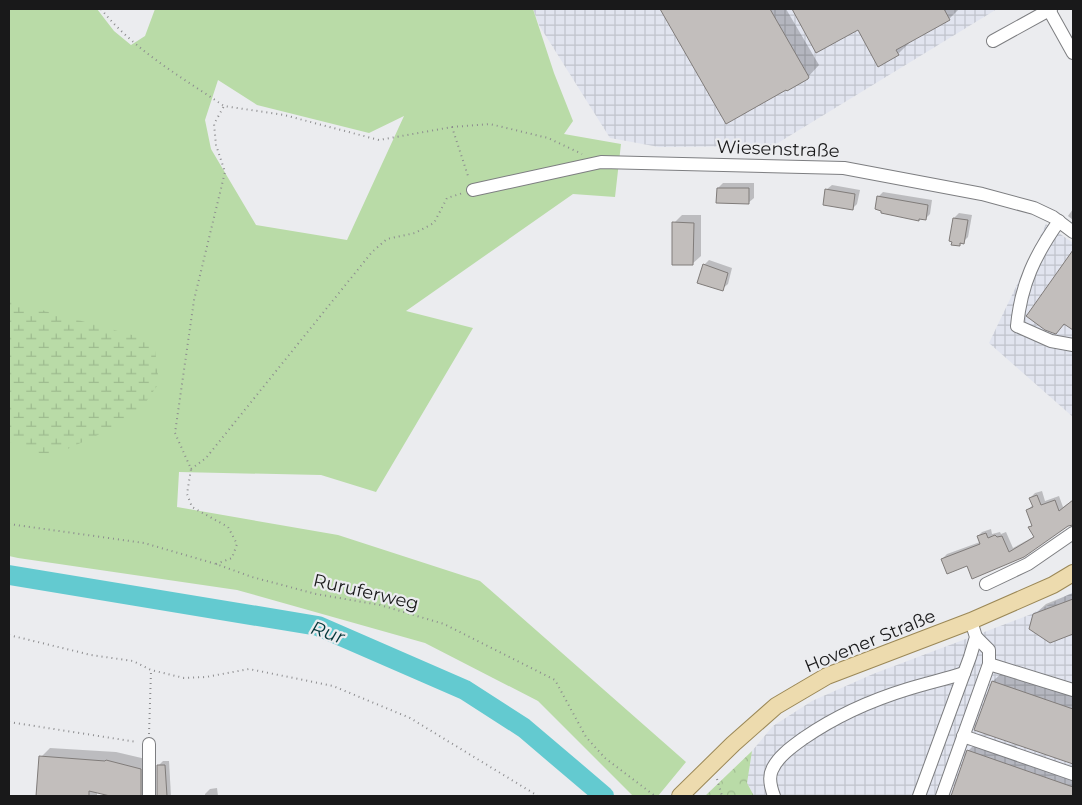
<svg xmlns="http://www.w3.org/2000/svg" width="1082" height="805" viewBox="0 0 1082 805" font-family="Montserrat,sans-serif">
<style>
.industrial{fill:url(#industrial-grid)}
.green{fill:#b9dba7;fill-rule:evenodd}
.forest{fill:url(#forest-crowns)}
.wetland{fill:url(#wetland-marsh)}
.shadow{fill:#0003}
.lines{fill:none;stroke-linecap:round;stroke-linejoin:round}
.river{stroke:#63cad0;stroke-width:20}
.building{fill:#c2bebc;stroke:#807c7a}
.minor-casing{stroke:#7d7e81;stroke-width:14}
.major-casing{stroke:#9b8857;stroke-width:18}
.path{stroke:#8c8c8e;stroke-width:2;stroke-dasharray:1 4;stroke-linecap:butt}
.minor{stroke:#fff;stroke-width:12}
.major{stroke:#eddbae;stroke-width:16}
.labels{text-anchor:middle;stroke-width:4.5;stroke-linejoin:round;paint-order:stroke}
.street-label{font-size:18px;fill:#19191a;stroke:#ebecef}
.water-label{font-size:19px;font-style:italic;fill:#013538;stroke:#ebecef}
</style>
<defs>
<pattern id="industrial-grid" width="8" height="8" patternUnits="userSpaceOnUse" patternTransform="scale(1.25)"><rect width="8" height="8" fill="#e1e4ef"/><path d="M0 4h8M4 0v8" fill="none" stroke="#c0c3cc"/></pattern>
<pattern id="forest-crowns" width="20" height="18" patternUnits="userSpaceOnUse" patternTransform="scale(1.25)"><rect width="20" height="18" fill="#b9dba7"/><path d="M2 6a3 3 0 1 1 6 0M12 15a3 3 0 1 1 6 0" fill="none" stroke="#9ebb8f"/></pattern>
<pattern id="wetland-marsh" width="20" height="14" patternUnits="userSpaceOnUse" patternTransform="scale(1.25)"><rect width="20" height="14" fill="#b9dba7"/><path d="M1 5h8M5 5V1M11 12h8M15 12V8" fill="none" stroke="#9ebb8f"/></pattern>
</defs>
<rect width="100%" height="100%" fill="#ebecef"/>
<g class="industrial">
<path d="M 533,9 L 997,9 L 773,146 L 659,147 L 610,138 L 539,25 Z"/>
<path d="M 1046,224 L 1073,243 L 1073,417 L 989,343 Z"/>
<path d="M 1073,592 L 1073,796 L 754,796 L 746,781 L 752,751 L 773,726 L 812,701 L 873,674 L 1029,615 Z"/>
</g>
<path class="green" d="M 9,9 L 97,9 L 114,31 L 131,45 L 145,36 L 155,9 L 533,9 L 554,73 L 573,121 L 564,134 L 621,144 L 615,197 L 573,194 L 406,311 L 473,328 L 376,492 L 321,475 L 179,472 L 177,507 L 338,535 L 480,581 L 686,762 L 658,796 L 633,796 L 538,701 L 425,643 L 237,590 L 18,558 L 9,556 ZM 218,80 L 257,105 L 369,133 L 404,116 L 347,240 L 256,225 L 211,149 L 205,120 Z"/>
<path class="forest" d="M 752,751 L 747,783 L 754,796 L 705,796 Z"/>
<path class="wetland" d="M 9,301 L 154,341 L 159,383 L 135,418 L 50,457 L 9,442 Z"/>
<g class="shadow">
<path d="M 661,9 L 786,9 L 819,65 L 807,78 L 727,122 Z"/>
<path d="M 793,9 L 959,9 L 949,19 L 908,42 L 909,43 L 898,54 L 858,28 L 817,51 Z"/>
<path d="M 723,183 L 754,183 L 754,198 L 748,203 L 718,188 Z"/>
<path d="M 832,185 L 860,190 L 857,204 L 852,209 L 826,190 Z"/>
<path d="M 883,192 L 932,200 L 930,214 L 925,219 L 921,218 L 918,220 L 882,210 L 878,197 Z"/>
<path d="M 1073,209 L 1073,220 L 1068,216 Z"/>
<path d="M 959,213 L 972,215 L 968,237 L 960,245 L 954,218 Z"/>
<path d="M 682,215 L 701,215 L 701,256 L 692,264 L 674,223 Z"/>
<path d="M 1073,253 L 1073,329 L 1065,323 L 1056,332 L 1071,256 Z"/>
<path d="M 709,260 L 732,268 L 728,284 L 722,289 L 704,265 Z"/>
<path d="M 1042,491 L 1045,501 L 1059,496 L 1063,507 L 1073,500 L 1073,523 L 1023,556 L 968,564 L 942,559 L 947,554 L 980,542 L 978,536 L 982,532 L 991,529 L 992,534 L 1000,532 L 1001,534 L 1006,532 L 1013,548 L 1035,536 L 1030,527 L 1033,524 L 1027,510 L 1033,505 L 1030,498 L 1035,493 Z"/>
<path d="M 1073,593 L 1073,633 L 1050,641 L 1034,615 L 1046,604 Z"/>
<path d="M 1004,671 L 1073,695 L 1073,763 L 976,729 L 993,681 Z"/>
<path d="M 979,740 L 1073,773 L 1073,796 L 952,796 L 968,751 Z"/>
<path d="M 50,748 L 116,752 L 150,760 L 152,796 L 115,796 L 97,792 L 97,796 L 38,796 L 41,757 Z"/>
<path d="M 163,761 L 169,761 L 171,796 L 158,796 L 158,766 Z"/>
<path d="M 217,788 L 218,796 L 205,796 L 205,794 L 210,789 Z"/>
</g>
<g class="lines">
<path class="river" d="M 9,575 L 318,626 L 465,690 L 524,728 L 604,796"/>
</g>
<g class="building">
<path d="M 660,9 L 770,9 L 809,77 L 808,79 L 787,91 L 786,90 L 726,124 Z"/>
<path d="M 792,9 L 944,9 L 950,20 L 896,50 L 899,55 L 878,67 L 858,30 L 816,53 Z"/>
<path d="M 717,188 L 749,188 L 749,204 L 716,203 Z"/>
<path d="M 825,189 L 855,194 L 853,210 L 823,205 Z"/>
<path d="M 877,196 L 928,205 L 926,220 L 919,219 L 919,221 L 881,213 L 881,211 L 875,209 Z"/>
<path d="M 953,218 L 968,220 L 964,244 L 960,243 L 960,246 L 951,245 L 952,242 L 949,241 Z"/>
<path d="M 672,222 L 694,223 L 693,265 L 672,265 Z"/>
<path d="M 1073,250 L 1073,330 L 1064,324 L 1056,334 L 1053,333 L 1045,330 L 1026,316 L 1027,315 Z"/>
<path d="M 703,264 L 728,273 L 723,291 L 697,283 Z"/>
<path d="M 1037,495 L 1041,505 L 1055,500 L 1059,511 L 1073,500 L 1073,525 L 1068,526 L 1024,557 L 972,579 L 967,566 L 947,574 L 941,559 L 980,544 L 977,536 L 986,533 L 988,538 L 995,535 L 997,537 L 1002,536 L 1009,552 L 1034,537 L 1028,527 L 1032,526 L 1026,510 L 1033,507 L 1029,498 Z"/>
<path d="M 1073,599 L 1073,634 L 1050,643 L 1029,629 L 1033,614 Z"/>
<path d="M 992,681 L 1073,709 L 1073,764 L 974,730 Z"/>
<path d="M 967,750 L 1073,787 L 1073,796 L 951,796 Z"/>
<path d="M 39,756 L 105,761 L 106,760 L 141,769 L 141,796 L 110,796 L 89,791 L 89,796 L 36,796 Z"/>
<path d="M 157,765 L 165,765 L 167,796 L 157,796 Z"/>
</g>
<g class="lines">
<defs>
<g id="minor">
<path d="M 1049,10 L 1073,53"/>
<path d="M 993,41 L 1051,9"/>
<path d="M 473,190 L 601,162 L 844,168 L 982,194 L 1034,208 L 1053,217 L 1073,232"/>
<path d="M 1059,221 C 1035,255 1021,284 1017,326 L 1051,341 L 1073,345"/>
<path d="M 986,584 L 1028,564 L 1073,533"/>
<path d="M 989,664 L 1073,690"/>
<path d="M 963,736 L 1073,774"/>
<path d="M 149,796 L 149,744"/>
<path d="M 774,796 C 771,788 768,778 772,770 C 777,757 793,746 804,738 C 836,716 872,700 908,689 C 927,683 946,679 964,673"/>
<path d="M 919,796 L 970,657 L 976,637 L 971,621"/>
<path d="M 942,796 L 989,664 L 989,650 L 976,637"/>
</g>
<path id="major" d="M 680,796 L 733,744 L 776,706 L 827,676 L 971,621 L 1053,585 L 1073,573"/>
</defs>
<use href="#minor" class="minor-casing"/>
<use href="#major" class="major-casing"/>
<g class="path">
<path d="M 101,9 C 134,50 181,77 224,106"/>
<path d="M 452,127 L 490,124 L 548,138 L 582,154"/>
<path d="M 191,469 L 206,458 L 372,252 L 387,239 L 415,233 L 434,223 L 447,198 L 463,193"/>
<path d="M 9,524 L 144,543 L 216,564 L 252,577 L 316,594 L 380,605 L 444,624 L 555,680 L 586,737 L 605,758 L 655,796"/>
<path d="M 216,564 L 232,558 L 237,544 L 228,527 L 192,507 L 187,494 L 191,469 L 175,433 L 194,300 L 225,172 L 216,145 L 214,124 L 224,106 L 284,115 L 379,140 L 452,127 L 469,179"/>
<path d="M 9,635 L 91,655 L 133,661 L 151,670 L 184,678 L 206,677 L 249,669 L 333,686 L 410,718 L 538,796"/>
<path d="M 9,722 L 137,742"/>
<path d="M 149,734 L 151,671"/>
<path d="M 717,779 L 722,796"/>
</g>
<use href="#minor" class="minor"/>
<use href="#major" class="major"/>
</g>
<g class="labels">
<g class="street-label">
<text transform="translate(778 149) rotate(2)" y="6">Wiesenstraße</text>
<text transform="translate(366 592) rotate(13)" y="6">Ruruferweg</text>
<text transform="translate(870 641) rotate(-22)" y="6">Hovener Straße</text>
</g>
<g class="water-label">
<text transform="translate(328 632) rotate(19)" y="7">Rur</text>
</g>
</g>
<rect width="1082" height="805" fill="none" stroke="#19191a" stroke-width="20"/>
</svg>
